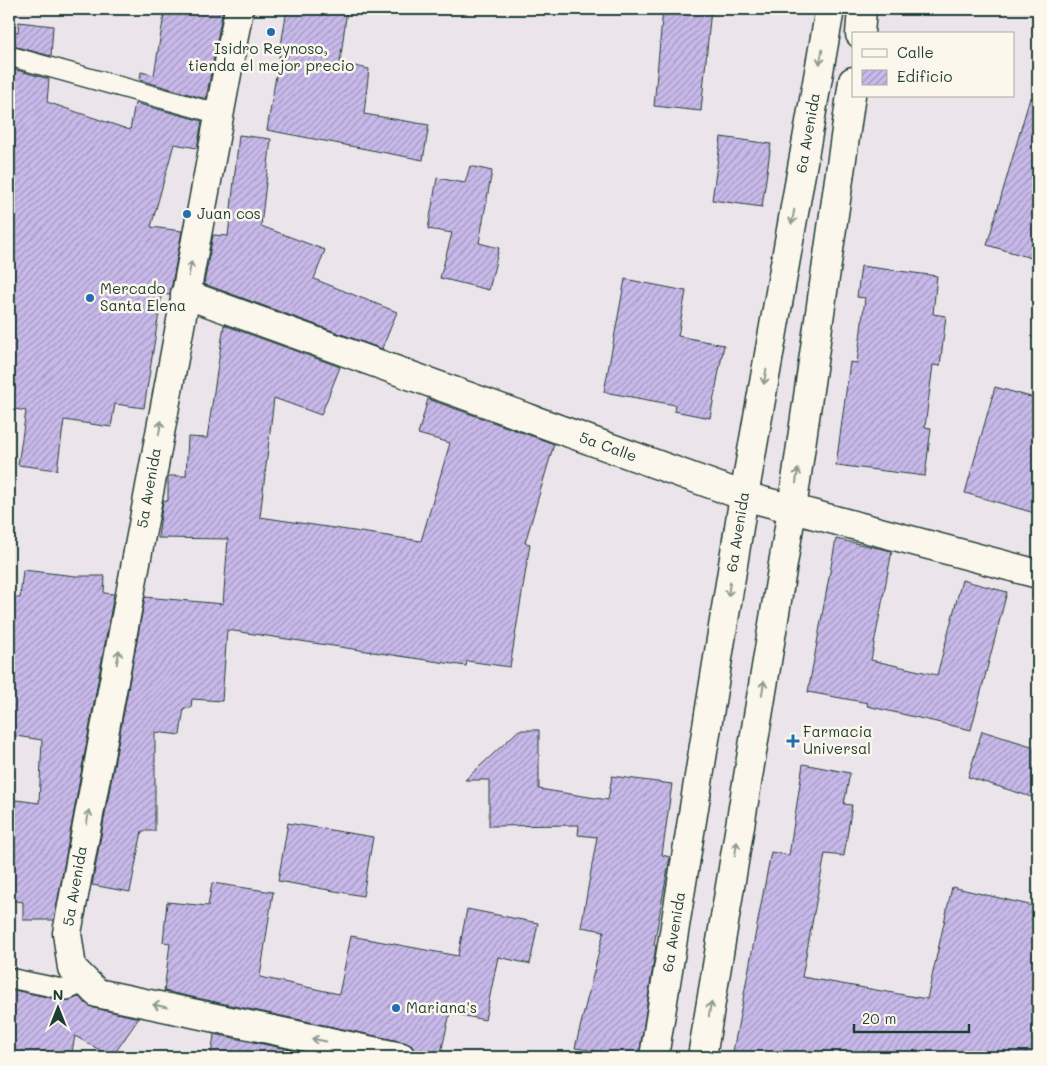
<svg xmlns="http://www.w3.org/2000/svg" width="1047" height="1066" viewBox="0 0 1047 1066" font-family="Mali,sans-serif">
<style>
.building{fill:url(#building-hatch);stroke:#1f3d34}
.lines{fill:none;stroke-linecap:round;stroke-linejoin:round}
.service-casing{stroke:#1f3d34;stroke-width:22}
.minor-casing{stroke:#1f3d34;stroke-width:31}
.tertiary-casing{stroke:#1f3d34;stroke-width:31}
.service{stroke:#fbf7ec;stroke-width:19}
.minor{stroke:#fbf7ec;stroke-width:28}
.tertiary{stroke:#fbf7ec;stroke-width:28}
.oneway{stroke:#8d9a90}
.poi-dot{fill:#1f6fb2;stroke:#fbf7ec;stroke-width:2}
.labels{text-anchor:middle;stroke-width:5;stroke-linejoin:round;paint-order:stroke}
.poi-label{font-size:15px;fill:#1f3d34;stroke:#fbf7ec;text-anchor:start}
.street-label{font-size:15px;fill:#1f3d34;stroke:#fbf7ec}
</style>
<defs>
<pattern id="building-hatch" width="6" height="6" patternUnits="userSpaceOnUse" patternTransform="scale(1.25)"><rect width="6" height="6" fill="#c8b9ea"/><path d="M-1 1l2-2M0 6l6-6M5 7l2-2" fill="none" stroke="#a298be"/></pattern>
</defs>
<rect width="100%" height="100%" fill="#ece4eb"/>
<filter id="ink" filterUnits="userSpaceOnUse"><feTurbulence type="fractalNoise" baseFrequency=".02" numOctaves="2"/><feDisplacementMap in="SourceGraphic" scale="10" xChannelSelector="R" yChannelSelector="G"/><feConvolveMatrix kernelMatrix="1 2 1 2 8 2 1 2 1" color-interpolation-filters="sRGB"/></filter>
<g filter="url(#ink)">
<g class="building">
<path d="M 165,9 L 223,9 L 206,99 L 140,80 L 141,72 L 154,75 Z"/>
<path d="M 287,9 L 347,9 L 340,63 L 369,69 L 364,114 L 429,125 L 423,160 L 267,130 Z"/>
<path d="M 663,9 L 711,9 L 701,111 L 654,106 Z"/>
<path d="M 19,22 L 53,26 L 51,56 L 9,45 L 9,31 L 18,32 Z"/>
<path d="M 9,68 L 49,79 L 47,102 L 130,130 L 135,103 L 202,121 L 197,148 L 174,144 L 151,227 L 182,231 L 170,295 L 162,294 L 144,408 L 115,404 L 111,427 L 64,420 L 57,470 L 18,465 L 26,411 L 9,408 Z"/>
<path d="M 1030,98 L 1038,99 L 1038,232 L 1031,258 L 987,245 Z"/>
<path d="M 239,135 L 271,139 L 261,226 L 325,250 L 314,279 L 397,312 L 382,349 L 204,284 L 213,235 L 228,236 Z"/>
<path d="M 721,137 L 771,144 L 762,207 L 712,200 Z"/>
<path d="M 470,166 L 492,171 L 479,243 L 499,248 L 489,290 L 440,278 L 452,233 L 428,229 L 437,178 L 465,183 Z"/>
<path d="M 861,266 L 937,276 L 933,314 L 946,316 L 940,366 L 933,365 L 925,427 L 931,428 L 925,476 L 836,465 L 850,362 L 857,363 L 865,298 L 857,297 Z"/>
<path d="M 625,279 L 686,291 L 678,336 L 724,345 L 710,418 L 674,411 L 675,405 L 604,392 Z"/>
<path d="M 224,325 L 340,367 L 321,415 L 274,398 L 260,517 L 421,541 L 450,443 L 418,434 L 428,399 L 554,444 L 525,543 L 530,544 L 510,667 L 467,661 L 466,666 L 227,630 L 222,701 L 192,699 L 191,708 L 184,708 L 180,735 L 155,732 L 155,831 L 142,831 L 130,892 L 92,885 L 145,597 L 223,604 L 228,539 L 158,538 L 163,500 L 168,501 L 168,476 L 186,476 L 188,437 L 207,438 Z"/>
<path d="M 995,387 L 1038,399 L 1038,514 L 965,493 Z"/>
<path d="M 836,539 L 892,551 L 871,660 L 937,675 L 962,580 L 1007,592 L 971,730 L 867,706 L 868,703 L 808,692 Z"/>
<path d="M 23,570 L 76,576 L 105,576 L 104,593 L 114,594 L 54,920 L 23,920 L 23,902 L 9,900 L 9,799 L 39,803 L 42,740 L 9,735 L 9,597 L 20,598 Z"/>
<path d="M 519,730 L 539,730 L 539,789 L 608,800 L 612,776 L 672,784 L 662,855 L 670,857 L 654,945 L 656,946 L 639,1057 L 575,1048 L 604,931 L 581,927 L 597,837 L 578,835 L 579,825 L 489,826 L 489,780 L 465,780 Z"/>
<path d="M 982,731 L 1038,748 L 1038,799 L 968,777 Z"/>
<path d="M 803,764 L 850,773 L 844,804 L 852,805 L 844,856 L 825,854 L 802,977 L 927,999 L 952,887 L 1038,907 L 1038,1057 L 732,1057 L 771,852 L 789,855 Z"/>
<path d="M 288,823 L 373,837 L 363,896 L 278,881 Z"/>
<path d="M 212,883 L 273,892 L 260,977 L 339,994 L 351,936 L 458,956 L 467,909 L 538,923 L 530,964 L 498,957 L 485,1020 L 450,1013 L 440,1057 L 416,1057 L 412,1046 L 404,1042 L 164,991 L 170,943 L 163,942 L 167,902 L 208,906 Z"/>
<path d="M 9,989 L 65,1001 L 79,997 L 94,1008 L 139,1018 L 112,1057 L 75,1036 L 71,1057 L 9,1057 Z"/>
<path d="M 214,1034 L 326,1057 L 211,1057 Z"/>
</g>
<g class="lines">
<defs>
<g id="service">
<path d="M 9,56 L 219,114"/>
<path d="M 9,978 L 67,990 L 86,982"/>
</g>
<g id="minor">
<path d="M 239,9 L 67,933 L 72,968 L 97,993 L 401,1057"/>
<path d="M 185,294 L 744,496 L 1038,574"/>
</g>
<g id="tertiary">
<path d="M 860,34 L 862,9"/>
<path d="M 654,1057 L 744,496 L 830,9"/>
<path d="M 702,1057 L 792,509 L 853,81"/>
</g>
</defs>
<use href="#service" class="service-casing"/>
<use href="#minor" class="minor-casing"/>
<use href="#tertiary" class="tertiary-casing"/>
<use href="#service" class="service"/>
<use href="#minor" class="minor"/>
<use href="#tertiary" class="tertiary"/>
</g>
<defs><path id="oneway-shaft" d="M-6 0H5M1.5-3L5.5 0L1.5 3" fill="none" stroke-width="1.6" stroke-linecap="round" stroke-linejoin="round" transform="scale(1.25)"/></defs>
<g class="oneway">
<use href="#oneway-shaft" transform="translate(821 57) rotate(100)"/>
<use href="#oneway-shaft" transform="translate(793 217) rotate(100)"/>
<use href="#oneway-shaft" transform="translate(190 269) rotate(-79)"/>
<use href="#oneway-shaft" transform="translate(765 377) rotate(100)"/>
<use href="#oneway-shaft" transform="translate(160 428) rotate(-80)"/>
<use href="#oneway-shaft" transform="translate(797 476) rotate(-82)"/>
<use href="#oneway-shaft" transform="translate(729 589) rotate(99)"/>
<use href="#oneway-shaft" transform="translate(118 657) rotate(-80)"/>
<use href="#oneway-shaft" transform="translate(763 688) rotate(-81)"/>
<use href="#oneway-shaft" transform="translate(88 817) rotate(-80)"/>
<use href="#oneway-shaft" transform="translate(736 849) rotate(-81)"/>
<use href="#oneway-shaft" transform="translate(160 1006) rotate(-168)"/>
<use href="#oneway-shaft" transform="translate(710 1009) rotate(-81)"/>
<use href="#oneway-shaft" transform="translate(319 1040) rotate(-168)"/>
</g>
</g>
<g class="poi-dot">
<circle cx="271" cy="32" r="5"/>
<circle cx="187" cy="214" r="5"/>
<circle cx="90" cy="298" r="5"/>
<path d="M790.5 733.5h5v5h5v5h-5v5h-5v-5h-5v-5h5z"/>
<circle cx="396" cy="1008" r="5"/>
</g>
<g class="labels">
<g class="poi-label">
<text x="271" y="54" text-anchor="middle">Isidro Reynoso,<tspan x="271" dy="17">tienda el mejor precio</tspan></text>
<text x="197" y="219">Juan cos</text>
<text x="100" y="294">Mercado<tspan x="100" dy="17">Santa Elena</tspan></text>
<text x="803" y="737">Farmacia<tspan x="803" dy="17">Universal</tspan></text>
<text x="406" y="1013">Mariana's</text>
</g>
<g class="street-label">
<text transform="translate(808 133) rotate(-80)" y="5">6a Avenida</text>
<text transform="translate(608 447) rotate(20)" y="5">5a Calle</text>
<text transform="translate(149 488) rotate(-80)" y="5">5a Avenida</text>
<text transform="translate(738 532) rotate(-81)" y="5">6a Avenida</text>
<text transform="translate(75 886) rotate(-80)" y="5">5a Avenida</text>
<text transform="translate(674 932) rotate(-81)" y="5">6a Avenida</text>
</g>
</g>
<rect width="1047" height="1066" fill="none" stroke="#fbf7ec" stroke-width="30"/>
<rect x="15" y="15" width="1017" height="1036" fill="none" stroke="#1f3d34" stroke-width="2" filter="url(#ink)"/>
<rect x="852" y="32" width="162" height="65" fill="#fbf7ec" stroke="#a3ada2"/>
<rect x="862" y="49" width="25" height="8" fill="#fbf7ec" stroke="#a3ada2"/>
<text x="897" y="58" font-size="15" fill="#1f3d34">Calle</text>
<rect x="862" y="70" width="25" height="15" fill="url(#building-hatch)" stroke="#a3ada2"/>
<text x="897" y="82" font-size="15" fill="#1f3d34">Edificio</text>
<g transform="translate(58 1008)" stroke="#fbf7ec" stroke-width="4" paint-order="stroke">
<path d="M0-4L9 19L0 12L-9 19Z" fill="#1f3d34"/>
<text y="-8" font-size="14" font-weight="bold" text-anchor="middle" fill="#1f3d34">N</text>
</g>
<path d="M854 1024v8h115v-8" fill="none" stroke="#1f3d34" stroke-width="2.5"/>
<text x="862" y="1024" font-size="15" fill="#1f3d34" stroke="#fbf7ec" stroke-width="4" paint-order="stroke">20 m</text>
</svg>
